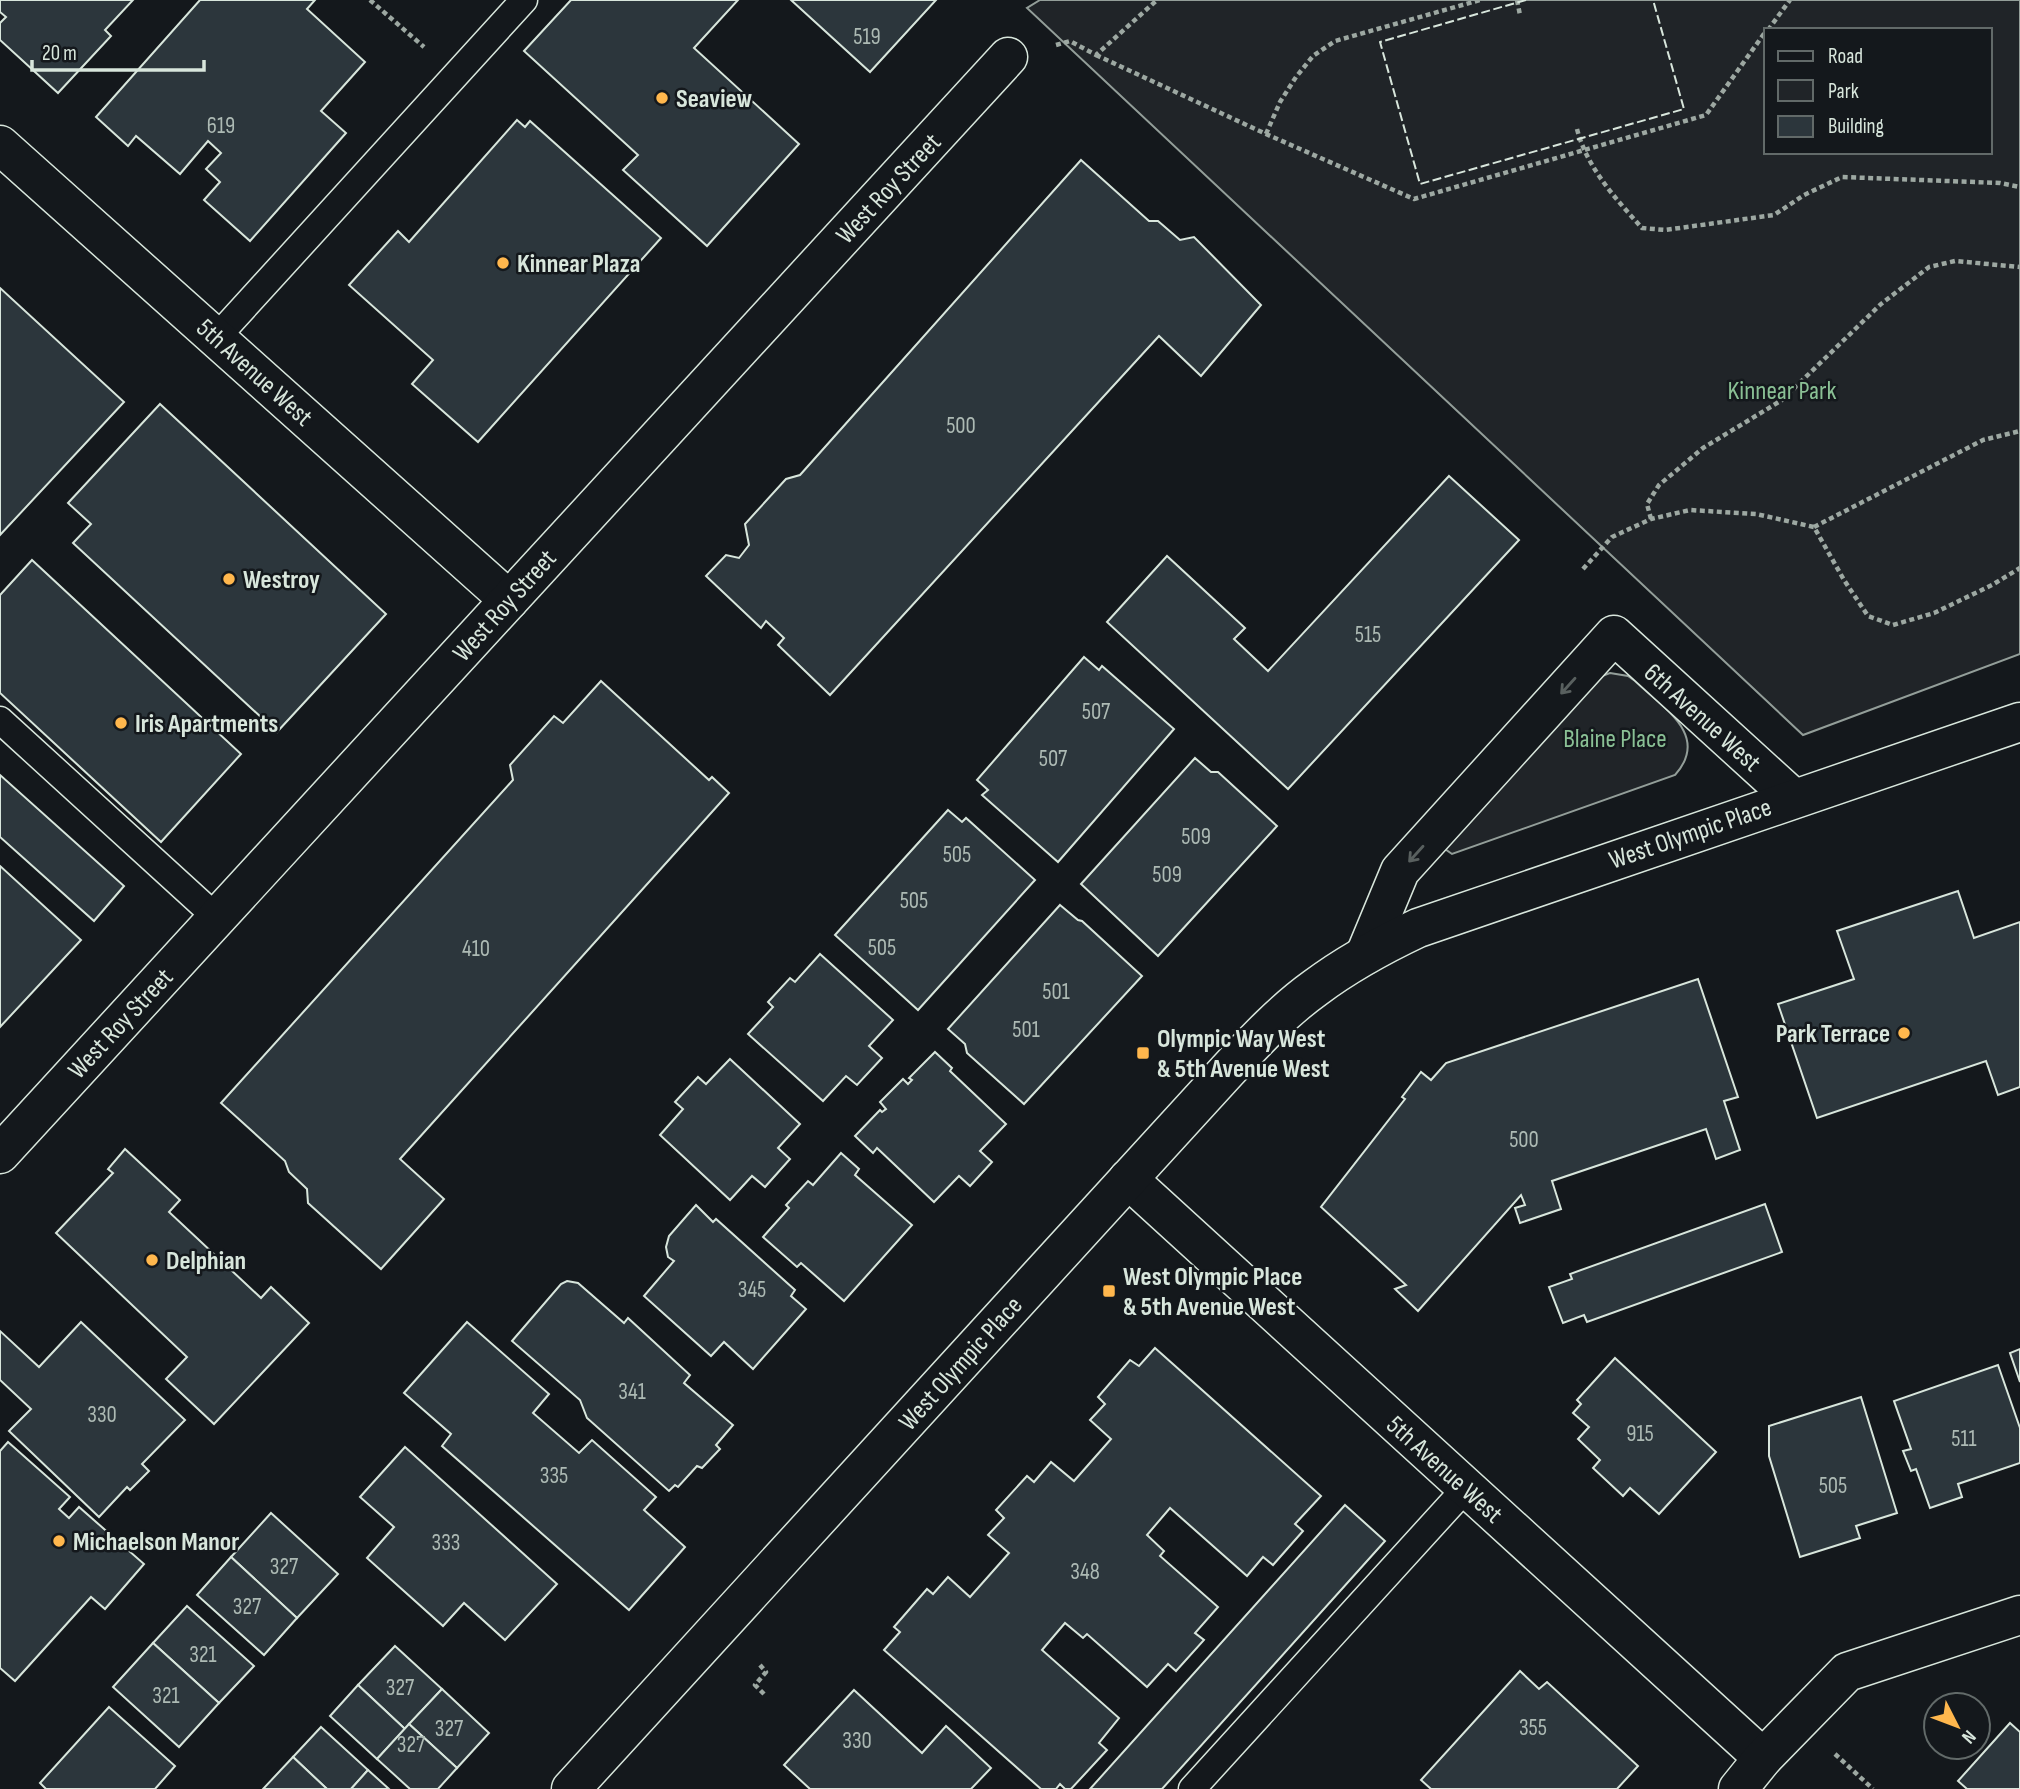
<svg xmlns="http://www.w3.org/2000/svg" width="2020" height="1789" viewBox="0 0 2020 1789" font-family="'Sofia Sans Condensed',sans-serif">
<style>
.green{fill:#202428;stroke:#939e99;stroke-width:2;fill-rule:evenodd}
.building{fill:#2c363c;stroke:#d8e6dc;stroke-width:2}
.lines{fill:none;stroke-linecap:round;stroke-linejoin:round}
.lane-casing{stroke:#d8e6dc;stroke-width:29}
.street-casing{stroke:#d8e6dc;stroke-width:41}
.secondary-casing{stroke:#d8e6dc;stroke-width:41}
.path{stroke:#9da8a2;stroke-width:4.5;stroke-dasharray:5 3.5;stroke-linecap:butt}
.lane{stroke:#14181c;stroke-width:26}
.street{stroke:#14181c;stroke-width:38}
.secondary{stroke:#14181c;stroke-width:38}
.fence{stroke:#d8e6dc;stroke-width:2;stroke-dasharray:9 3.5;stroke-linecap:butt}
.oneway{stroke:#59605f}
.poi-dot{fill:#ffb74d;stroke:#14181c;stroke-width:2.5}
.labels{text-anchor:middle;stroke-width:5;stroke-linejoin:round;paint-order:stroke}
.number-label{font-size:23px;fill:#adbab4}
.poi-label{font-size:26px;font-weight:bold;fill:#d8e6dc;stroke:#14181c;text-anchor:start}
.street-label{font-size:26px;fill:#d8e6dc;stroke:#14181c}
.park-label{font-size:26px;fill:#8ac095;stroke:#14181c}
</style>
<rect width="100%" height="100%" fill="#14181c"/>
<g class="green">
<path d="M 1040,0 L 2020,0 L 2020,654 L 1803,735 L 1027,8 ZM 1766,30 L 1990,30 L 1990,152 L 1766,152 Z"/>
<path d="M 1610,673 L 1628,676 L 1635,681 C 1662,707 1711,735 1675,775 L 1452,854 L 1445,849 L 1602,676 Z"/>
</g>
<g class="building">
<path d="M 0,0 L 133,0 L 105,30 L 111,36 L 58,93 L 0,40 L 0,23 L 6,17 L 0,12 Z"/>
<path d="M 200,0 L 315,0 L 307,9 L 365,62 L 321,111 L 346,133 L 250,241 L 204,200 L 220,182 L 206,169 L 221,153 L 208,141 L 180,174 L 136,136 L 128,146 L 96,117 Z"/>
<path d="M 571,0 L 738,0 L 694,48 L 799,144 L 707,246 L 623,170 L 638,155 L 524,51 Z"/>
<path d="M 791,0 L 936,0 L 870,72 Z"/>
<path d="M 517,120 L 525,127 L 530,121 L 661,238 L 478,442 L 412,384 L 433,360 L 349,285 L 398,231 L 409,242 Z"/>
<path d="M 1081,160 L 1149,221 L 1158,221 L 1180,240 L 1194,237 L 1261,305 L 1201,376 L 1159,336 L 830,695 L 778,645 L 784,638 L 766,621 L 761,628 L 706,576 L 726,555 L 739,558 L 749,545 L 745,524 L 786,479 L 800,475 Z"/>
<path d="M 0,288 L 124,402 L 0,535 Z"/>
<path d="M 160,404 L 386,614 L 277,732 L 73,543 L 91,524 L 68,503 Z"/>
<path d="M 1449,476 L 1519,540 L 1288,789 L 1107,622 L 1167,556 L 1245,628 L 1234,639 L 1268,671 Z"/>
<path d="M 32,560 L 241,754 L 161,842 L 0,693 L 0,595 Z"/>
<path d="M 1084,657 L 1099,670 L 1102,666 L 1174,729 L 1058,862 L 982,795 L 988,790 L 977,780 Z"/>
<path d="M 601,681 L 709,780 L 712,777 L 729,793 L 400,1159 L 444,1199 L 381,1269 L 308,1203 L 307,1189 L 289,1172 L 285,1161 L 221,1103 L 513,780 L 510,765 L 554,716 L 563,723 Z"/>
<path d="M 1195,758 L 1211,772 L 1218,772 L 1277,826 L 1158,956 L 1081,884 Z"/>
<path d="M 0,775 L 124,886 L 94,921 L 0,837 Z"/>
<path d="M 948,810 L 962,822 L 966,818 L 1035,880 L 918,1010 L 835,935 Z"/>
<path d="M 0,866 L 81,940 L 0,1027 Z"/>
<path d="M 1958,891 L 1974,938 L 2020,922 L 2020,1087 L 1998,1095 L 1986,1061 L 1817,1118 L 1778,1004 L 1854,979 L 1837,931 Z"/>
<path d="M 1060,905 L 1078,920 L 1082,921 L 1142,976 L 1024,1104 L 967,1053 L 965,1044 L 948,1029 Z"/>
<path d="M 820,954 L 893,1020 L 869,1046 L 882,1058 L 857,1085 L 846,1076 L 823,1101 L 748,1034 L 773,1007 L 768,1002 L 790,978 L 795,982 Z"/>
<path d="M 1698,979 L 1738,1097 L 1724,1101 L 1740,1150 L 1716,1159 L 1706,1129 L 1552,1181 L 1561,1209 L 1520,1223 L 1515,1208 L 1525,1205 L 1521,1195 L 1418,1311 L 1395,1289 L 1406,1285 L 1321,1207 L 1405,1099 L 1402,1097 L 1421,1072 L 1431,1080 L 1446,1063 Z"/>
<path d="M 935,1052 L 952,1068 L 950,1071 L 1006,1124 L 980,1151 L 992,1162 L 970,1186 L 959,1176 L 934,1202 L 877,1148 L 873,1153 L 855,1136 L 880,1110 L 882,1112 L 886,1109 L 880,1102 L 903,1079 L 908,1084 L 912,1080 L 909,1078 Z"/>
<path d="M 730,1059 L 800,1124 L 778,1148 L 790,1159 L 765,1187 L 752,1176 L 730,1200 L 660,1135 L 683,1109 L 675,1102 L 698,1077 L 706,1084 Z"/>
<path d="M 125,1149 L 180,1200 L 169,1212 L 261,1298 L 271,1287 L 309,1323 L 214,1424 L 166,1379 L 187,1357 L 56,1233 L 113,1173 L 108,1169 Z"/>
<path d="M 841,1153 L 859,1169 L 855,1175 L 912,1225 L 844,1301 L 801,1263 L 797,1267 L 763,1237 L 789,1208 L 786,1205 L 808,1181 L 813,1185 Z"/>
<path d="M 1765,1204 L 1782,1252 L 1587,1322 L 1584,1315 L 1563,1323 L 1549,1287 L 1572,1279 L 1570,1274 Z"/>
<path d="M 696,1205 L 713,1222 L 716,1219 L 795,1290 L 791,1296 L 806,1309 L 753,1369 L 724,1342 L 711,1356 L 644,1296 L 674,1261 L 668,1257 L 666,1247 L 669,1236 Z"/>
<path d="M 567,1281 L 578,1283 L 624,1323 L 628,1318 L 690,1375 L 684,1383 L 733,1425 L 716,1445 L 720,1449 L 702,1468 L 697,1466 L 678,1487 L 675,1485 L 669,1491 L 587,1418 L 580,1400 L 512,1341 L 561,1284 Z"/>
<path d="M 81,1322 L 185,1420 L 142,1464 L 149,1471 L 130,1490 L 127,1487 L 99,1517 L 9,1431 L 31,1409 L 0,1380 L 0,1331 L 39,1367 Z"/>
<path d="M 467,1322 L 549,1394 L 533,1413 L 579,1453 L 592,1440 L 656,1497 L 644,1510 L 685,1547 L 629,1610 L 442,1446 L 451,1434 L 404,1393 Z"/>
<path d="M 1155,1348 L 1321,1496 L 1295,1524 L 1303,1531 L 1273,1565 L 1263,1557 L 1247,1576 L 1170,1508 L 1147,1535 L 1164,1551 L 1160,1556 L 1218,1607 L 1195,1633 L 1204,1640 L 1176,1671 L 1168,1664 L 1147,1687 L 1087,1634 L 1083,1638 L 1065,1623 L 1042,1650 L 1119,1718 L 1099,1743 L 1107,1750 L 1071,1789 L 1065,1789 L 1060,1784 L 1056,1789 L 1041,1789 L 884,1650 L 900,1632 L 894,1627 L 927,1589 L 933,1594 L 948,1577 L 970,1597 L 1009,1553 L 988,1535 L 1004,1518 L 996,1510 L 1027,1476 L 1034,1482 L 1051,1462 L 1074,1481 L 1111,1439 L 1090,1420 L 1105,1404 L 1098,1397 L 1130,1360 L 1139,1366 Z"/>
<path d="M 2020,1349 L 2020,1382 L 2010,1353 Z"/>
<path d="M 1615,1358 L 1716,1452 L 1659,1514 L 1630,1488 L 1623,1496 L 1593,1468 L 1600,1460 L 1578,1439 L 1589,1427 L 1573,1413 L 1581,1404 L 1577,1400 Z"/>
<path d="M 1998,1365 L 2020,1428 L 2020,1463 L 1958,1484 L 1962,1497 L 1930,1508 L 1916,1469 L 1911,1471 L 1903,1451 L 1911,1449 L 1894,1401 Z"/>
<path d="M 1861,1397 L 1897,1513 L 1856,1526 L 1860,1538 L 1800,1557 L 1769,1456 L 1769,1426 Z"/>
<path d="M 8,1442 L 70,1497 L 59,1509 L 69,1518 L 79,1507 L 144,1564 L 105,1609 L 91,1597 L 15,1681 L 0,1668 L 0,1451 Z"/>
<path d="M 405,1447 L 557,1584 L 505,1640 L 464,1603 L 443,1626 L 367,1558 L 394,1527 L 360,1497 Z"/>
<path d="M 1345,1505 L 1385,1541 L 1162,1789 L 1090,1789 Z"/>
<path d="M 271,1513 L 338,1574 L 297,1618 L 231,1557 Z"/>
<path d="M 231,1557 L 297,1618 L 264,1655 L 197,1595 Z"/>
<path d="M 187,1606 L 254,1666 L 219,1703 L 153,1643 Z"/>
<path d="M 153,1643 L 219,1703 L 179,1747 L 113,1687 Z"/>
<path d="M 395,1646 L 442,1689 L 405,1729 L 358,1685 Z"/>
<path d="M 1520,1671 L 1539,1689 L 1547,1682 L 1638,1766 L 1617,1789 L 1431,1789 L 1421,1780 Z"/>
<path d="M 358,1685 L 405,1729 L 377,1759 L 330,1716 Z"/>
<path d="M 442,1689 L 489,1733 L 457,1768 L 409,1724 Z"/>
<path d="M 854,1690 L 922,1753 L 946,1726 L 991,1768 L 971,1789 L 810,1789 L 784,1765 Z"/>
<path d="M 109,1707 L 175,1766 L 155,1789 L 46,1789 L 40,1783 Z"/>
<path d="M 2010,1723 L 2020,1732 L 2020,1789 L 1967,1789 L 1958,1781 Z"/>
<path d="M 409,1724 L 457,1768 L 438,1789 L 410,1789 L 377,1759 Z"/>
<path d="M 321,1727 L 368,1770 L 351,1789 L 327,1789 L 293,1757 Z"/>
<path d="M 293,1757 L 327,1789 L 263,1789 Z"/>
<path d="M 368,1770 L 389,1789 L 351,1789 Z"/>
</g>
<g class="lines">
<defs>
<g id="lane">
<path d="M 216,338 L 524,0"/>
<path d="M 0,720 L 217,918"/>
<path d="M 1192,1789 L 1466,1488"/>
</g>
<g id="street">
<path d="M 0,145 L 509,600"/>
<path d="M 1365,955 L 1400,871 L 1614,635 L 1793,798"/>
<path d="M 0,1154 L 1008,57"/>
<path d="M 1128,1179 L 1763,1758"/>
<path d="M 1738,1789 L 1763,1758 L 1847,1672 L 2020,1615"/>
</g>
<path id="secondary" d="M 571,1789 L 1228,1070 C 1255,1041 1283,1011 1315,988 C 1347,964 1382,945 1418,928 L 2020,722"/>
</defs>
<use href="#lane" class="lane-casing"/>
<use href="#street" class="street-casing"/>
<use href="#secondary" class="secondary-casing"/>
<g class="path">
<path d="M 370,0 L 424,47"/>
<path d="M 1517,0 L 1520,15"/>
<path d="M 1768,30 L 1790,0"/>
<path d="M 1056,45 L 1070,41 L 1096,55 L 1157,0"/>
<path d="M 1096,55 L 1266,134 L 1414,199 L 1706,115 L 1766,31"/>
<path d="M 1577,129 C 1587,168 1616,199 1642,228 L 1665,230 L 1774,215 L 1804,195 L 1842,177 L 2000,183 L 2020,187"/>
<path d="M 1266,134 L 1280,102 L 1296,77 L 1313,56 L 1335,41 L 1480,0"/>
<path d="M 1651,519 L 1647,504 L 1659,485 L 1703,448 L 1782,400 L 1881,304 L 1929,267 L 1955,261 L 2020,267"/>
<path d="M 1814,527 L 1983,440 L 2020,431"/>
<path d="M 1583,569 L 1612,537 L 1651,519 L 1690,510 L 1756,514 L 1814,527 L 1844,580 L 1868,616 L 1893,625 L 1934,613 L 1992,585 L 2020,568"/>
<path d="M 760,1665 L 766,1672 L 755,1685 L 764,1694"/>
<path d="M 1835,1754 L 1873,1789"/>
</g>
<use href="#lane" class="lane"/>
<use href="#street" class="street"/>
<use href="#secondary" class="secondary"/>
<path class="fence" d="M 1526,0 L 1380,42 L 1420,184 L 1684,109 L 1653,0"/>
</g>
<defs><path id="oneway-shaft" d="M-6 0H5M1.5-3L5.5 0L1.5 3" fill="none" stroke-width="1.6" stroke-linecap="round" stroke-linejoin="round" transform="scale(1.75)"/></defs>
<g class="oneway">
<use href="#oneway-shaft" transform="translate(1568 686) rotate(132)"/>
<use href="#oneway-shaft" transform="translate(1416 854) rotate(132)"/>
</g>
<g class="poi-dot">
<circle cx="662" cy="98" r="7"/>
<circle cx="503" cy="263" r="7"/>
<circle cx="229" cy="579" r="7"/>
<circle cx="121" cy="723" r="7"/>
<circle cx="1904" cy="1033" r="7"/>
<rect x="1136" y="1046" width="14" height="14" rx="3.5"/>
<circle cx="152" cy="1260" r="7"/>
<rect x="1102" y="1284" width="14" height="14" rx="3.5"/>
<circle cx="59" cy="1541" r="7"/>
</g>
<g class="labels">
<g class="number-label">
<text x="867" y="44">519</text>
<text x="221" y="133">619</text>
<text x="961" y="433">500</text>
<text x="1368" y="642">515</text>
<text x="1096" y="719">507</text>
<text x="1053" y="766">507</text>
<text x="1196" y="844">509</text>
<text x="957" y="862">505</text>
<text x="1167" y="882">509</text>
<text x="914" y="908">505</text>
<text x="882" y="955">505</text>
<text x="476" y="956">410</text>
<text x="1056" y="999">501</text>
<text x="1026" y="1037">501</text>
<text x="1524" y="1147">500</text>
<text x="752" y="1297">345</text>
<text x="632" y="1399">341</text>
<text x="102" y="1422">330</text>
<text x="1640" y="1441">915</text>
<text x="1964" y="1446">511</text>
<text x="554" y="1483">335</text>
<text x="1833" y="1493">505</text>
<text x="446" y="1550">333</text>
<text x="284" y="1574">327</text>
<text x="1085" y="1579">348</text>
<text x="247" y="1614">327</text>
<text x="203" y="1662">321</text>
<text x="400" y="1695">327</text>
<text x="166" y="1703">321</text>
<text x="1533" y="1735">355</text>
<text x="449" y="1736">327</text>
<text x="857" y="1748">330</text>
<text x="411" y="1752">327</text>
</g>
<g class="poi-label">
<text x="676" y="107">Seaview</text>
<text x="517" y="272">Kinnear Plaza</text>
<text x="243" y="588">Westroy</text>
<text x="135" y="732">Iris Apartments</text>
<text x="1890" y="1042" text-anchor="end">Park Terrace</text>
<text x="1157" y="1047">Olympic Way West<tspan x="1157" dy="30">&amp; 5th Avenue West</tspan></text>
<text x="166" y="1269">Delphian</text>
<text x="1123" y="1285">West Olympic Place<tspan x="1123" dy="30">&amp; 5th Avenue West</tspan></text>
<text x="73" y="1550">Michaelson Manor</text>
</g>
<g class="street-label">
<text transform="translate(888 188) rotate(-47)" y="9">West Roy Street</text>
<text transform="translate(255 372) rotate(42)" y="9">5th Avenue West</text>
<text transform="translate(504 605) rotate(-48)" y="9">West Roy Street</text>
<text transform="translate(1703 717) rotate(42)" y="9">6th Avenue West</text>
<text transform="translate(1690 833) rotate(-19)" y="9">West Olympic Place</text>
<text transform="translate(120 1023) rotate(-47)" y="9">West Roy Street</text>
<text transform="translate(960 1363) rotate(-48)" y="9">West Olympic Place</text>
<text transform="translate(1445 1469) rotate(42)" y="9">5th Avenue West</text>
</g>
<g class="park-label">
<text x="1782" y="399">Kinnear Park</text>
<text x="1615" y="747">Blaine Place</text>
</g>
</g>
<rect x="1764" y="28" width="228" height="126" fill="#14181c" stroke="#626a69" stroke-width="2"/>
<rect x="1778" y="51" width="35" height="10" fill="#14181c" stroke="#626a69" stroke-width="2"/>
<text x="1828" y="63" font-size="21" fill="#d8e6dc">Road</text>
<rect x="1778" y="80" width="35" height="21" fill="#202428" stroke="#626a69" stroke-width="2"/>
<text x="1828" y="98" font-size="21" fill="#d8e6dc">Park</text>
<rect x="1778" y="116" width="35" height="21" fill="#2c363c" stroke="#626a69" stroke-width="2"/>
<text x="1828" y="133" font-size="21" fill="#d8e6dc">Building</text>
<g transform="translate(1957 1726) rotate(132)"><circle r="33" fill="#14181c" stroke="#626a69" stroke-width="2"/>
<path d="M0-5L12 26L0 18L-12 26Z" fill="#ffb74d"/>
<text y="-10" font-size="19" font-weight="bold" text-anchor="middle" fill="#d8e6dc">N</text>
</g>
<path d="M32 60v10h172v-10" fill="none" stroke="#d8e6dc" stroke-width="3.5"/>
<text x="42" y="60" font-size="21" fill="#d8e6dc" stroke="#14181c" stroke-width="5" paint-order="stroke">20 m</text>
</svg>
